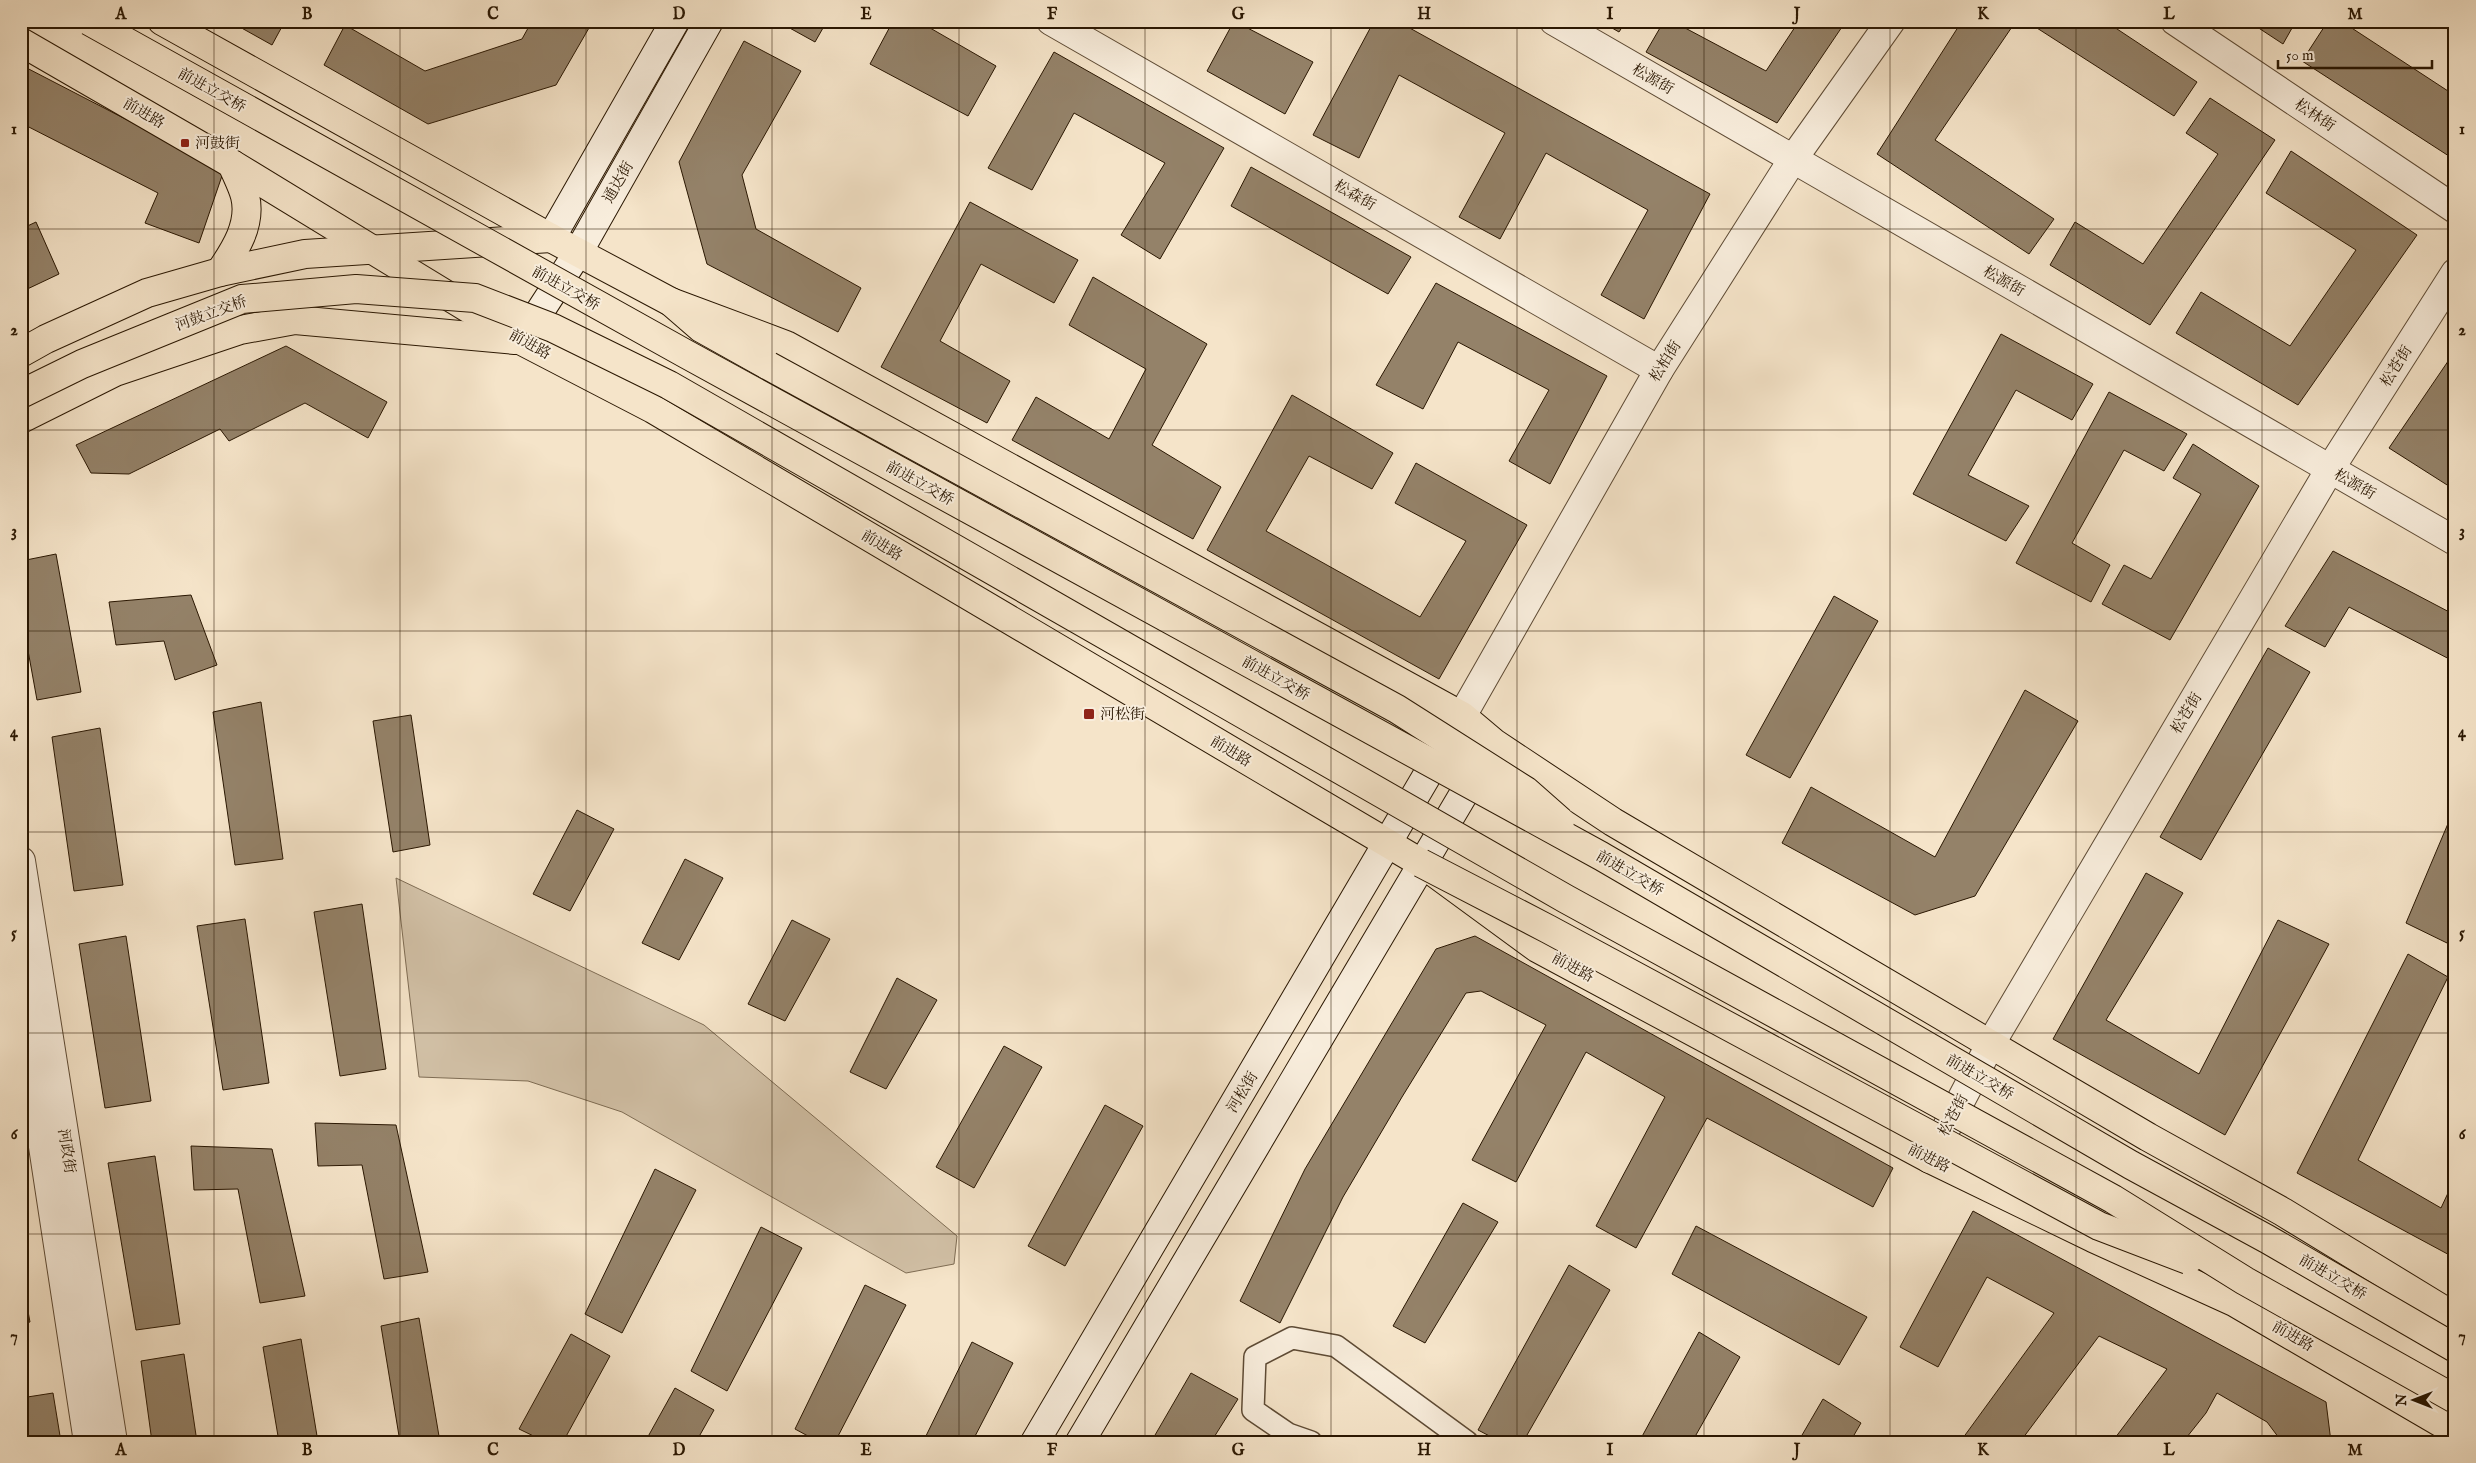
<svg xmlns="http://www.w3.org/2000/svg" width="2476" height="1463" viewBox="0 0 2476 1463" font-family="'IM FELL English','Noto Serif SC',serif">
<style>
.green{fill:#d2c1a7;stroke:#7e6c54}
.building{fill:#948269;stroke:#2a1702}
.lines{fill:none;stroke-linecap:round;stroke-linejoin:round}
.minor-casing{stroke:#5d4a34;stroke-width:24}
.tertiary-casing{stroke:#5d4a34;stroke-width:30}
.secondary-casing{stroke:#2a1702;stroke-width:30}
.trunk-casing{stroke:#2a1702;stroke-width:30}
.minor{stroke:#f8eddc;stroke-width:21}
.tertiary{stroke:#f8eddc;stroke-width:28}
.secondary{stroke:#f8eddc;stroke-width:28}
.trunk{stroke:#f5e4c9;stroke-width:28}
.trunk-bridge-casing{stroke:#2a1702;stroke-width:30;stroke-linecap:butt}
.trunk-bridge{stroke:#f5e4c9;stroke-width:28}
.grid{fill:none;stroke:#2a1702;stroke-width:1;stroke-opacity:0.55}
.poi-dot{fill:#8f2418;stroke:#f8eddc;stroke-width:2}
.labels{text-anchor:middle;stroke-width:4;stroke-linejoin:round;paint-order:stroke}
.street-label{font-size:15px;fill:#2a1702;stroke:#f8eddc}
.poi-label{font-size:15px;fill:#2a1702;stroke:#f8eddc;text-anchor:start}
.neatline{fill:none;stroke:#2a1702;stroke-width:2}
.grid-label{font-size:16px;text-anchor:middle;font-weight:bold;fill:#2a1702}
</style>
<rect width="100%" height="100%" fill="#f5e4c9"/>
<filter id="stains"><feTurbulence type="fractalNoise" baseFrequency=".004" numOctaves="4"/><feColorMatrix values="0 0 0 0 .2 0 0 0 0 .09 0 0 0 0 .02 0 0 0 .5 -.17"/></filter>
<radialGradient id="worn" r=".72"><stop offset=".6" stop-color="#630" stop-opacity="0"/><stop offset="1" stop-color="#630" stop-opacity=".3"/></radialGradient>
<path class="green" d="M 396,878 L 704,1025 L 957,1236 L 954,1264 L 906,1273 L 622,1112 L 528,1081 L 419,1077 Z"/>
<g class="building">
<path d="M 241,21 L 285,21 L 272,45 L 238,26 Z"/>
<path d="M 532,21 L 593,21 L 556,85 L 428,124 L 324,65 L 345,25 L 425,71 L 522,39 Z"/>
<path d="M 777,21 L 827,21 L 815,42 Z"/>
<path d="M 893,21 L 918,21 L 996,66 L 968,116 L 870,64 Z"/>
<path d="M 1234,21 L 1313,62 L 1285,114 L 1207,71 Z"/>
<path d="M 1374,21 L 1397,21 L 1710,194 L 1644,319 L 1601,295 L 1648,210 L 1546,153 L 1500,239 L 1459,217 L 1505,133 L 1399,75 L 1359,158 L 1313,135 Z"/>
<path d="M 1600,21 L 1626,21 L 1619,32 Z"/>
<path d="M 1664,21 L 1672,21 L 1766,71 L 1799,21 L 1846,21 L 1777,123 L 1646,52 Z"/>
<path d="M 1962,21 L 2016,21 L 1935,140 L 2054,219 L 2029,254 L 1877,154 Z"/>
<path d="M 2026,21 L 2105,21 L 2197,82 L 2174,116 Z"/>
<path d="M 2248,21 L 2296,21 L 2283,44 Z"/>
<path d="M 2328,21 L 2341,21 L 2448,91 L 2455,80 L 2455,160 L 2302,61 Z"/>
<path d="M 744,41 L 801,71 L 742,175 L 756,229 L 861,288 L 838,332 L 707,264 L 679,162 Z"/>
<path d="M 1054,52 L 1224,148 L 1160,259 L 1121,235 L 1165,163 L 1074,113 L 1032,190 L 988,168 Z"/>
<path d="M 21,65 L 224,170 L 199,243 L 145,223 L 158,193 L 21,123 Z"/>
<path d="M 2210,98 L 2275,140 L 2150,325 L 2050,265 L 2075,222 L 2143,264 L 2218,154 L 2186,133 Z"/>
<path d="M 2291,151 L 2417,235 L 2298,405 L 2176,333 L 2201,292 L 2290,346 L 2356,250 L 2266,193 Z"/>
<path d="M 1251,167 L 1411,257 L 1388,294 L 1231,206 Z"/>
<path d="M 970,202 L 1078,260 L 1054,303 L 981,264 L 940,341 L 1010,381 L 987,423 L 881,367 Z"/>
<path d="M 36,222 L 59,274 L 21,292 L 21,229 Z"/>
<path d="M 1093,277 L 1207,344 L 1152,445 L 1221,487 L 1193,539 L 1012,440 L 1036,397 L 1109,439 L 1146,369 L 1069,325 Z"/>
<path d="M 1436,283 L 1607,376 L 1550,484 L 1509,461 L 1549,390 L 1458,342 L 1423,409 L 1376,385 Z"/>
<path d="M 2001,334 L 2093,384 L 2072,420 L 2016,390 L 1968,475 L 2029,506 L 2006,541 L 1913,494 Z"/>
<path d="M 286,346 L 387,402 L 368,438 L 305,403 L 229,441 L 220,429 L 129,474 L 91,473 L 76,445 Z"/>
<path d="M 2455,351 L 2455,490 L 2389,448 Z"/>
<path d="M 2109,392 L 2187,434 L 2164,471 L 2124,450 L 2072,543 L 2110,565 L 2091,602 L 2016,563 Z"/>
<path d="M 1292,395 L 1393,453 L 1372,489 L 1309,456 L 1266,531 L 1420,617 L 1466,541 L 1395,503 L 1416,463 L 1527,525 L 1439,679 L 1207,550 Z"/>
<path d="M 2193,444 L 2259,486 L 2170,640 L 2102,604 L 2124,565 L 2151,579 L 2201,494 L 2173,478 Z"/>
<path d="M 2333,551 L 2455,615 L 2455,662 L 2349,607 L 2325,647 L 2285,626 Z"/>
<path d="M 56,554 L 81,692 L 37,700 L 21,612 L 21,561 Z"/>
<path d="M 191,595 L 217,665 L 175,680 L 164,641 L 116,645 L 109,602 Z"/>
<path d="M 1834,596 L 1878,621 L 1790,778 L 1746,755 Z"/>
<path d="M 2268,648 L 2310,672 L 2201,860 L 2160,837 Z"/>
<path d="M 2025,690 L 2078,721 L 1975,896 L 1915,915 L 1782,843 L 1811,787 L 1935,857 Z"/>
<path d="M 261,702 L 283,859 L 235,865 L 213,712 Z"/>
<path d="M 411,715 L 430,845 L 393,852 L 373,721 Z"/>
<path d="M 100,728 L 123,885 L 74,891 L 52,737 Z"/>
<path d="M 2455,807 L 2455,924 L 2447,943 L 2406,923 Z"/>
<path d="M 577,810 L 614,829 L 570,911 L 533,894 Z"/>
<path d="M 685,859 L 723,878 L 679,960 L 642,943 Z"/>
<path d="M 2146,873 L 2183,893 L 2106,1020 L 2199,1074 L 2278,920 L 2329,944 L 2225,1135 L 2053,1039 Z"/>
<path d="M 362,904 L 386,1069 L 340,1076 L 314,912 Z"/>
<path d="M 245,919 L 269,1083 L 223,1090 L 197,926 Z"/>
<path d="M 792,920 L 830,939 L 785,1021 L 748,1004 Z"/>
<path d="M 126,936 L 151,1101 L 105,1108 L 79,944 Z"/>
<path d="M 1475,936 L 1893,1168 L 1873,1207 L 1707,1118 L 1636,1248 L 1596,1226 L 1665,1097 L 1586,1052 L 1516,1182 L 1472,1160 L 1546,1025 L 1481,991 L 1466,993 L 1402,1097 L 1343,1197 L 1280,1323 L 1240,1301 L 1305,1169 L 1436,949 Z"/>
<path d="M 2408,954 L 2448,977 L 2358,1160 L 2441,1208 L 2455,1178 L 2455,1258 L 2297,1173 Z"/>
<path d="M 897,978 L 937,1000 L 886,1089 L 850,1072 Z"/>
<path d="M 1004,1046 L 1042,1067 L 974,1188 L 936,1167 Z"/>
<path d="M 1105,1105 L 1143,1126 L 1065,1266 L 1028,1246 Z"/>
<path d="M 315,1123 L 396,1125 L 428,1272 L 384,1279 L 362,1165 L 318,1166 Z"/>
<path d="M 191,1146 L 272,1149 L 305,1296 L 260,1303 L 238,1189 L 194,1190 Z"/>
<path d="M 155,1156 L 180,1324 L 136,1330 L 108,1163 Z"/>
<path d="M 655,1169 L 696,1190 L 622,1333 L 585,1314 Z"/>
<path d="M 1463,1203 L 1498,1222 L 1425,1343 L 1393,1326 Z"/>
<path d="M 1973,1211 L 2326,1402 L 2331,1442 L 2282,1442 L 2267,1422 L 2217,1393 L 2206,1413 L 2183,1442 L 2112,1442 L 2167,1369 L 2099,1336 L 2020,1442 L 1960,1442 L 2054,1313 L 1987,1277 L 1938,1367 L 1900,1347 Z"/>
<path d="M 1696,1226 L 1867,1317 L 1839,1365 L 1672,1274 Z"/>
<path d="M 761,1227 L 802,1248 L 727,1391 L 691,1371 Z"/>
<path d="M 1569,1265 L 1610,1290 L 1523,1442 L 1501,1442 L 1478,1430 Z"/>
<path d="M 21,1274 L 30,1322 L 21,1324 Z"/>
<path d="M 865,1285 L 906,1305 L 835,1442 L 819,1442 L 795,1429 Z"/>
<path d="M 419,1318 L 440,1442 L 400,1442 L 381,1326 Z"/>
<path d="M 1699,1332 L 1740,1357 L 1692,1442 L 1639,1442 Z"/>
<path d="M 571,1334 L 610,1356 L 563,1442 L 546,1442 L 519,1429 Z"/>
<path d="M 301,1339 L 318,1442 L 279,1442 L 263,1347 Z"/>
<path d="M 972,1342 L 1013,1363 L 972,1442 L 923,1442 Z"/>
<path d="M 184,1354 L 197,1442 L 152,1442 L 141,1361 Z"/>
<path d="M 1191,1373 L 1238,1399 L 1211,1442 L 1151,1442 Z"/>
<path d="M 675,1388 L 714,1410 L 696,1442 L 645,1442 Z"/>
<path d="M 53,1393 L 61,1442 L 21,1442 L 21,1398 Z"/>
<path d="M 1823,1399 L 1861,1423 L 1850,1442 L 1798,1442 Z"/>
</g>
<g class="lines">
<defs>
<path id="minor" d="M 1311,1442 L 1288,1434 L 1253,1410 L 1255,1357 L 1292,1338 L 1336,1346 L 1467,1442"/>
<g id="tertiary">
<path d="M 1051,21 L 1659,370"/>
<path d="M 1554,21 L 2455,541"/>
<path d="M 2175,21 L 2455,209"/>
<path d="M 1462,716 L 1659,370 L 1793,159 L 1891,21"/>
<path d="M 21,861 L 113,1442"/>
<path d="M 21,1002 L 88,1442"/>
<path d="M 1930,1159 L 1990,1045 L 2330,469 L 2455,273"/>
</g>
<g id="secondary">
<path d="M 551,238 L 675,21"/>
<path d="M 522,339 L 579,251 L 709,21"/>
<path d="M 1035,1442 L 1462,716"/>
<path d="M 1080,1442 L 1482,763"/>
</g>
<g id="trunk">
<path d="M 162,21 L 551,238 L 671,302 L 701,328 L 769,366"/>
<path d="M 21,42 L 232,164 L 522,341 L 653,409 L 1421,863 L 1537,948 L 1930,1159 L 2093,1238 L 2234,1302 L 2455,1431"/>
<path d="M 220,272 C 235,250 252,224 245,196 C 242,185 236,174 232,164"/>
<path d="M 671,302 L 786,345 L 1462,716 L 1494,743 L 1613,822 L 2148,1137 L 2283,1212 L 2455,1317"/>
<path d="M 21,353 L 46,339 L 147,293 L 220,272 L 305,254 L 551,238"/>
<path d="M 21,419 L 115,372 L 240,330 L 295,320 L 515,340"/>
</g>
</defs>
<use href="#minor" class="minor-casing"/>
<use href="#tertiary" class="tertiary-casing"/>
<use href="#secondary" class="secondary-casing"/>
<use href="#trunk" class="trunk-casing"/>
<use href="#minor" class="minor"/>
<use href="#tertiary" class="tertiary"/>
<use href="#secondary" class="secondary"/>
<use href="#trunk" class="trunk"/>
<defs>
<g id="trunk-bridge">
<path d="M 89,21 L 686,354 L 1601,856 L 2131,1165 L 2267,1239 L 2455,1348"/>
<path d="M 769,366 L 1397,709 L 1526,791 L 1560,821"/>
<path d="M 21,394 L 82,364 L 242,299 L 356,289 L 475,298 L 553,328 L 669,385 L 1566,899 L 2113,1199 L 2245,1281 L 2455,1399"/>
<path d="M 1421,863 L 1548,929 L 2099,1226 L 2188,1260"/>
</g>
</defs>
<use href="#trunk-bridge" class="trunk-bridge-casing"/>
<use href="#trunk-bridge" class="trunk-bridge"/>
</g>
<path class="grid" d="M 214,21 L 214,1442M 400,21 L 400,1442M 586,21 L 586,1442M 772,21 L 772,1442M 959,21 L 959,1442M 1145,21 L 1145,1442M 1331,21 L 1331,1442M 1517,21 L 1517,1442M 1704,21 L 1704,1442M 1890,21 L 1890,1442M 2076,21 L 2076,1442M 2262,21 L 2262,1442M 21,229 L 2455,229M 21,430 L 2455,430M 21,631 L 2455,631M 21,832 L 2455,832M 21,1033 L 2455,1033M 21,1234 L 2455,1234"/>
<g class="poi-dot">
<rect x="180" y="138" width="10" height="10" rx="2.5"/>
<rect x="1083" y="708" width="12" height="12" rx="2.5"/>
</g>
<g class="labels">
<g class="street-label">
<text transform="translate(1653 79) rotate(30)" y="5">松源街</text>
<text transform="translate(212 90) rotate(29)" y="5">前进立交桥</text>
<text transform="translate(144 113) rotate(30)" y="5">前进路</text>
<text transform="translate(2315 115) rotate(34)" y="5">松林街</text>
<text transform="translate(618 182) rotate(-60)" y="5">通达街</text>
<text transform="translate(1355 195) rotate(30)" y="5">松森街</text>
<text transform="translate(2004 281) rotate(30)" y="5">松源街</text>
<text transform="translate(566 288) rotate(29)" y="5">前进立交桥</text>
<text transform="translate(211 313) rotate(-20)" y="5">河鼓立交桥</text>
<text transform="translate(530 344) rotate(29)" y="5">前进路</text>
<text transform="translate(1665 361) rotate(-58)" y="5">松柏街</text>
<text transform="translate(2396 366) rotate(-58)" y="5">松苍街</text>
<text transform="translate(920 483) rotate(29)" y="5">前进立交桥</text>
<text transform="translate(2355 484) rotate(30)" y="5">松源街</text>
<text transform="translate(882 545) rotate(31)" y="5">前进路</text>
<text transform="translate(1276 678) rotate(29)" y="5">前进立交桥</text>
<text transform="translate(2186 713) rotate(-59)" y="5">松苍街</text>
<text transform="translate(1231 751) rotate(31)" y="5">前进路</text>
<text transform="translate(1630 873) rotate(30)" y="5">前进立交桥</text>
<text transform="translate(1573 967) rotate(28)" y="5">前进路</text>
<text transform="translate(1980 1077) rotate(30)" y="5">前进立交桥</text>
<text transform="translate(1242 1092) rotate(-59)" y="5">河松街</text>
<text transform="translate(1953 1115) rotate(-62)" y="5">松苍街</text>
<text transform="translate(67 1151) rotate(81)" y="5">河政街</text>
<text transform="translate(1929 1158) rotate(27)" y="5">前进路</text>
<text transform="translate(2333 1277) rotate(30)" y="5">前进立交桥</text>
<text transform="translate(2293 1336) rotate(30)" y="5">前进路</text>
</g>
<g class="poi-label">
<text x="195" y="148">河鼓街</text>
<text x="1100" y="719">河松街</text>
</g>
</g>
<rect width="2476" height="1463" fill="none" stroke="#f5e4c9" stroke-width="55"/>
<g transform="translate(2414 1400) rotate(270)" stroke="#f8eddc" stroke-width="4" paint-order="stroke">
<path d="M0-4L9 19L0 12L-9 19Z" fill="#2a1702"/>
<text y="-8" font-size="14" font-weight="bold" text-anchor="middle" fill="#2a1702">N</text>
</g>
<path d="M2278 60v8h154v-8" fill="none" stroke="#2a1702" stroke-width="2.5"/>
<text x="2286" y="60" font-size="15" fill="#2a1702" stroke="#f8eddc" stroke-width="4" paint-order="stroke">50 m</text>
<rect x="28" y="28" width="2420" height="1408" class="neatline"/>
<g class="grid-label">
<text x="121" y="19">A</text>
<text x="307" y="19">B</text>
<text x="493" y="19">C</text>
<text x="679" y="19">D</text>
<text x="866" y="19">E</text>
<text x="1052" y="19">F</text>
<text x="1238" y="19">G</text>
<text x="1424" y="19">H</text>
<text x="1610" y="19">I</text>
<text x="1797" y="19">J</text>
<text x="1983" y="19">K</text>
<text x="2169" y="19">L</text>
<text x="2355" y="19">M</text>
<text x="14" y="134">1</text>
<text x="2462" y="134">1</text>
<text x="14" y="335">2</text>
<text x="2462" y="335">2</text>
<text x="14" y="536">3</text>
<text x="2462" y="536">3</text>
<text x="14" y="737">4</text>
<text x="2462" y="737">4</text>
<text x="14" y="938">5</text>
<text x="2462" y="938">5</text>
<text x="14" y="1139">6</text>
<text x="2462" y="1139">6</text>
<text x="14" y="1341">7</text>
<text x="2462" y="1341">7</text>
<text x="121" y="1455">A</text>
<text x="307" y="1455">B</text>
<text x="493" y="1455">C</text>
<text x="679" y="1455">D</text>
<text x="866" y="1455">E</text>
<text x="1052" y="1455">F</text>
<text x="1238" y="1455">G</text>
<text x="1424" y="1455">H</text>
<text x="1610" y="1455">I</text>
<text x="1797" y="1455">J</text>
<text x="1983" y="1455">K</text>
<text x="2169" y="1455">L</text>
<text x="2355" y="1455">M</text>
</g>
<rect width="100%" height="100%" filter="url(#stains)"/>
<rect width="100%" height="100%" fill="url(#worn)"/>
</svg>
